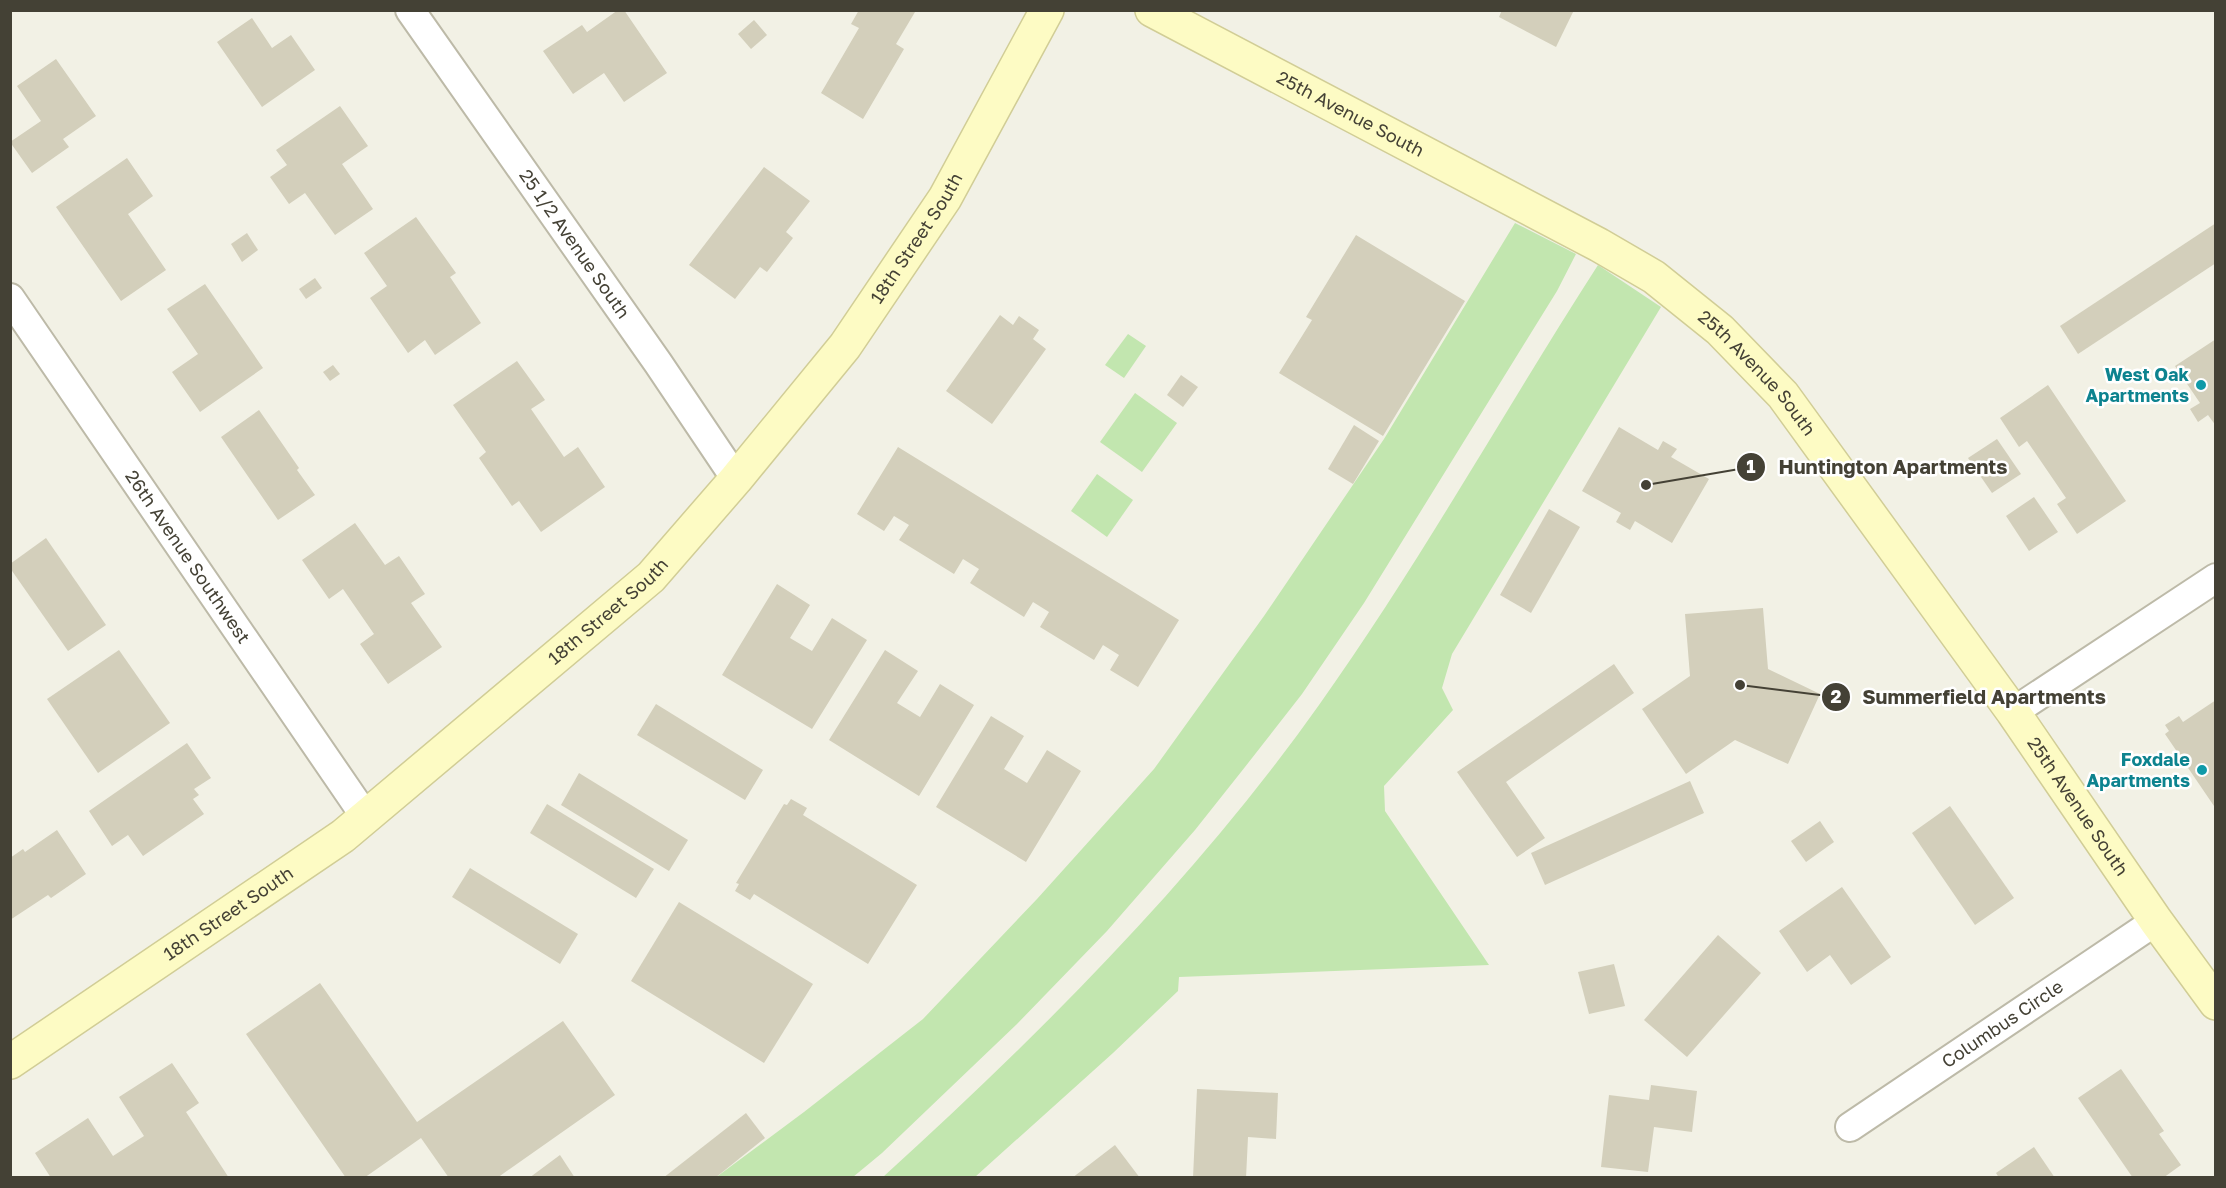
<svg xmlns="http://www.w3.org/2000/svg" width="2226" height="1188" viewBox="0 0 2226 1188" font-family="'Golos Text',sans-serif">
<style>
.green{fill:#c2e6af}
.building{fill:#d3cfbb}
.lines{fill:none;stroke-linecap:round;stroke-linejoin:round}
.street-casing{stroke:#bdbaa8;stroke-width:32}
.secondary-casing{stroke:#d1cd96;stroke-width:36}
.street{stroke:#fff;stroke-width:28}
.secondary{stroke:#fdfbc4;stroke-width:33}
.culture-dot{fill:#0f9aa8;stroke:#fff;stroke-width:2}
.labels{text-anchor:middle;stroke-width:5;stroke-linejoin:round;paint-order:stroke}
.street-label{font-size:18px;fill:#444135;stroke:#fff}
.culture-label{font-size:18px;font-weight:bold;fill:#0d838f;stroke:#fff;text-anchor:end}
.leader{fill:none;stroke:#444135;stroke-width:2}
.callout-dot{fill:#444135;stroke:#fff;stroke-width:2}
.mark-label{font-size:18px;text-anchor:middle;font-weight:bold;fill:#fff}
.callout-label{font-size:20px;text-anchor:middle;font-weight:bold;fill:#444135;stroke:#fff;stroke-width:5;stroke-linejoin:round;paint-order:stroke}
</style>
<rect width="100%" height="100%" fill="#f2f1e5"/>
<g class="green">
<path d="M 1515,223 L 1576,254 L 1557,291 L 1364,603 L 1302,694 L 1245,767 L 1195,830 L 1107,931 L 1017,1024 L 882,1153 L 853,1177 L 715,1178 L 804,1112 L 923,1019 L 1037,899 L 1154,769 L 1264,616 L 1384,439 Z"/>
<path d="M 1598,265 L 1661,307 L 1452,654 L 1442,688 L 1453,710 L 1384,786 L 1385,811 L 1489,965 L 1179,977 L 1178,991 L 1113,1053 L 975,1177 L 883,1177 C 1041,1033 1195,880 1319,705 C 1420,563 1504,411 1598,265 Z"/>
<path d="M 1128,334 L 1146,346 L 1124,378 L 1105,365 Z"/>
<path d="M 1135,393 L 1177,423 L 1142,472 L 1100,442 Z"/>
<path d="M 1097,474 L 1133,500 L 1107,537 L 1071,511 Z"/>
</g>
<g class="building">
<path d="M 618,10 L 624,10 L 667,73 L 624,102 L 604,73 L 573,94 L 543,51 L 582,25 L 587,32 Z"/>
<path d="M 859,10 L 912,10 L 915,12 L 896,44 L 904,49 L 863,119 L 821,93 L 859,28 L 851,24 Z"/>
<path d="M 1502,10 L 1574,10 L 1556,47 L 1499,17 Z"/>
<path d="M 252,18 L 272,48 L 291,35 L 315,70 L 262,107 L 217,42 Z"/>
<path d="M 754,20 L 767,35 L 751,49 L 738,34 Z"/>
<path d="M 56,59 L 96,116 L 63,139 L 69,147 L 32,173 L 10,142 L 41,121 L 17,86 Z"/>
<path d="M 340,106 L 368,146 L 342,164 L 373,209 L 335,235 L 305,193 L 289,204 L 270,177 L 287,165 L 276,150 Z"/>
<path d="M 127,158 L 153,196 L 128,214 L 166,270 L 121,301 L 56,207 Z"/>
<path d="M 764,167 L 810,201 L 786,232 L 793,238 L 767,272 L 760,267 L 735,299 L 689,265 Z"/>
<path d="M 416,217 L 456,273 L 450,277 L 481,323 L 435,355 L 425,340 L 408,353 L 370,298 L 387,286 L 364,253 Z"/>
<path d="M 2216,223 L 2216,263 L 2078,354 L 2060,326 Z"/>
<path d="M 247,233 L 258,250 L 242,262 L 231,244 Z"/>
<path d="M 1356,235 L 1465,301 L 1383,436 L 1279,373 L 1312,320 L 1306,317 Z"/>
<path d="M 315,278 L 322,288 L 306,299 L 299,289 Z"/>
<path d="M 205,284 L 263,368 L 200,412 L 172,372 L 198,354 L 167,309 Z"/>
<path d="M 1000,315 L 1013,325 L 1019,316 L 1039,330 L 1033,339 L 1046,349 L 992,424 L 946,391 Z"/>
<path d="M 2216,339 L 2216,426 L 2208,415 L 2198,422 L 2190,409 L 2200,403 L 2175,366 Z"/>
<path d="M 517,361 L 545,400 L 531,409 L 564,457 L 578,447 L 605,487 L 541,532 L 519,501 L 512,506 L 479,458 L 486,452 L 453,405 Z"/>
<path d="M 333,365 L 340,374 L 330,381 L 323,372 Z"/>
<path d="M 1181,375 L 1198,387 L 1183,407 L 1167,395 Z"/>
<path d="M 2048,385 L 2126,501 L 2077,534 L 2057,504 L 2066,498 L 2027,441 L 2019,447 L 2000,418 Z"/>
<path d="M 259,410 L 299,468 L 297,470 L 315,495 L 278,520 L 221,437 Z"/>
<path d="M 1354,425 L 1379,441 L 1353,484 L 1328,469 Z"/>
<path d="M 1619,427 L 1658,450 L 1663,441 L 1677,449 L 1671,457 L 1709,479 L 1672,543 L 1635,521 L 1630,530 L 1616,522 L 1621,513 L 1582,491 Z"/>
<path d="M 1997,439 L 2021,474 L 1992,493 L 1968,458 Z"/>
<path d="M 898,447 L 1179,620 L 1138,687 L 1110,670 L 1119,655 L 1103,645 L 1094,660 L 1040,627 L 1049,612 L 1033,602 L 1024,617 L 970,583 L 979,569 L 963,559 L 954,574 L 899,540 L 909,525 L 894,516 L 884,531 L 857,514 Z"/>
<path d="M 2034,497 L 2058,532 L 2029,551 L 2006,516 Z"/>
<path d="M 1549,509 L 1580,527 L 1531,613 L 1500,595 Z"/>
<path d="M 355,523 L 385,565 L 399,556 L 425,594 L 411,603 L 442,647 L 388,684 L 360,644 L 374,634 L 343,589 L 329,599 L 302,560 Z"/>
<path d="M 46,538 L 106,625 L 68,651 L 10,568 L 10,564 Z"/>
<path d="M 777,584 L 810,605 L 790,638 L 812,651 L 832,618 L 867,640 L 812,729 L 722,675 Z"/>
<path d="M 1763,608 L 1768,669 L 1820,694 L 1788,764 L 1735,740 L 1686,774 L 1642,709 L 1690,676 L 1685,614 Z"/>
<path d="M 119,650 L 170,723 L 98,773 L 47,699 Z"/>
<path d="M 885,650 L 918,671 L 897,703 L 920,717 L 940,684 L 974,705 L 919,796 L 829,740 Z"/>
<path d="M 1614,664 L 1634,693 L 1506,782 L 1545,838 L 1517,857 L 1457,772 Z"/>
<path d="M 2216,700 L 2216,805 L 2214,806 L 2165,734 L 2169,731 L 2165,725 L 2179,716 L 2183,722 Z"/>
<path d="M 656,704 L 763,770 L 745,800 L 637,735 Z"/>
<path d="M 991,716 L 1024,736 L 1004,769 L 1027,783 L 1047,750 L 1081,771 L 1026,862 L 936,807 Z"/>
<path d="M 187,743 L 211,778 L 194,789 L 199,795 L 193,799 L 204,814 L 143,856 L 128,835 L 112,846 L 89,811 Z"/>
<path d="M 579,773 L 688,840 L 669,871 L 561,805 Z"/>
<path d="M 1690,781 L 1704,813 L 1545,885 L 1531,853 Z"/>
<path d="M 791,799 L 807,808 L 803,815 L 917,885 L 868,964 L 754,894 L 750,900 L 735,891 L 739,884 L 736,883 L 784,804 L 787,805 Z"/>
<path d="M 547,804 L 654,869 L 636,898 L 530,833 Z"/>
<path d="M 1950,806 L 2014,898 L 1975,925 L 1912,833 Z"/>
<path d="M 1820,821 L 1834,842 L 1806,862 L 1791,841 Z"/>
<path d="M 57,830 L 86,874 L 51,898 L 48,895 L 10,920 L 10,858 L 23,849 L 25,852 Z"/>
<path d="M 470,868 L 578,934 L 560,964 L 452,897 Z"/>
<path d="M 1842,887 L 1891,957 L 1851,985 L 1830,955 L 1807,972 L 1779,931 Z"/>
<path d="M 679,902 L 813,984 L 764,1063 L 631,981 Z"/>
<path d="M 1718,935 L 1761,973 L 1687,1057 L 1644,1020 Z"/>
<path d="M 1614,964 L 1625,1006 L 1589,1014 L 1578,972 Z"/>
<path d="M 320,983 L 417,1122 L 563,1021 L 615,1095 L 497,1178 L 449,1178 L 421,1138 L 364,1178 L 346,1178 L 246,1034 Z"/>
<path d="M 172,1063 L 199,1103 L 186,1112 L 229,1178 L 51,1178 L 35,1153 L 88,1118 L 113,1156 L 144,1136 L 119,1097 Z"/>
<path d="M 2121,1069 L 2164,1131 L 2159,1134 L 2181,1165 L 2163,1178 L 2133,1178 L 2078,1098 Z"/>
<path d="M 1651,1085 L 1697,1091 L 1692,1132 L 1654,1127 L 1648,1172 L 1601,1167 L 1609,1095 L 1649,1100 Z"/>
<path d="M 1197,1089 L 1278,1093 L 1276,1139 L 1248,1137 L 1246,1178 L 1193,1178 Z"/>
<path d="M 746,1113 L 765,1138 L 715,1178 L 663,1178 Z"/>
<path d="M 1115,1145 L 1140,1178 L 1072,1178 Z"/>
<path d="M 2034,1147 L 2055,1178 L 1999,1178 L 1996,1173 Z"/>
<path d="M 560,1155 L 575,1178 L 529,1178 Z"/>
</g>
<g class="lines">
<defs>
<g id="street">
<path id="s1" d="M 410,10 L 658,363 L 736,479"/>
<path id="s2" d="M 10,298 L 365,816"/>
<path d="M 2013,712 L 2216,578"/>
<path id="s3" d="M 1850,1127 L 2156,921"/>
</g>
<g id="secondary">
<path id="s4" d="M 1152,10 L 1599,245 L 1654,277 L 1720,330 L 1783,395 L 2013,712 L 2156,921 L 2216,1003"/>
<path id="s5" d="M 10,1062 L 343,836 L 651,577 L 736,479 L 845,346 L 945,198 L 1047,10"/>
</g>
</defs>
<use href="#street" class="street-casing"/>
<use href="#secondary" class="secondary-casing"/>
<use href="#street" class="street"/>
<use href="#secondary" class="secondary"/>
</g>
<g class="culture-dot">
<circle cx="2201" cy="385" r="6"/>
<circle cx="2202" cy="770" r="6"/>
</g>
<g class="labels">
<g class="street-label">
<text dy="6" stroke="none"><textPath href="#s4" startOffset="224">25th Avenue South</textPath></text>
<text dy="6" stroke="none"><textPath href="#s5" startOffset="1236">18th Street South</textPath></text>
<text dy="6" stroke="none"><textPath href="#s1" startOffset="286">25 1/2 Avenue South</textPath></text>
<text dy="6" stroke="none"><textPath href="#s4" startOffset="710">25th Avenue South</textPath></text>
<text dy="6" stroke="none"><textPath href="#s2" startOffset="314">26th Avenue Southwest</textPath></text>
<text dy="6" stroke="none"><textPath href="#s5" startOffset="750">18th Street South</textPath></text>
<text dy="6" stroke="none"><textPath href="#s4" startOffset="1250">25th Avenue South</textPath></text>
<text dy="6" stroke="none"><textPath href="#s5" startOffset="264">18th Street South</textPath></text>
<text dy="6" stroke="none"><textPath href="#s3" startOffset="184">Columbus Circle</textPath></text>
</g>
<g class="culture-label">
<text x="2189" y="381">West Oak<tspan x="2189" dy="21">Apartments</tspan></text>
<text x="2190" y="766">Foxdale<tspan x="2190" dy="21">Apartments</tspan></text>
</g>
</g>
<path class="leader" d="M1646 485L1751 467M1740 685L1836 697"/>
<g class="callout-dot">
<circle cx="1646" cy="485" r="6"/>
<circle cx="1740" cy="685" r="6"/>
<circle cx="1751" cy="467" r="15"/>
<circle cx="1836" cy="697" r="15"/>
</g>
<g class="mark-label">
<text x="1751" y="473">1</text>
<text x="1836" y="703">2</text>
</g>
<g class="callout-label">
<text x="1893" y="474">Huntington Apartments</text>
<text x="1984" y="704">Summerfield Apartments</text>
</g>
<rect width="2226" height="1188" fill="none" stroke="#444135" stroke-width="24"/>
</svg>
